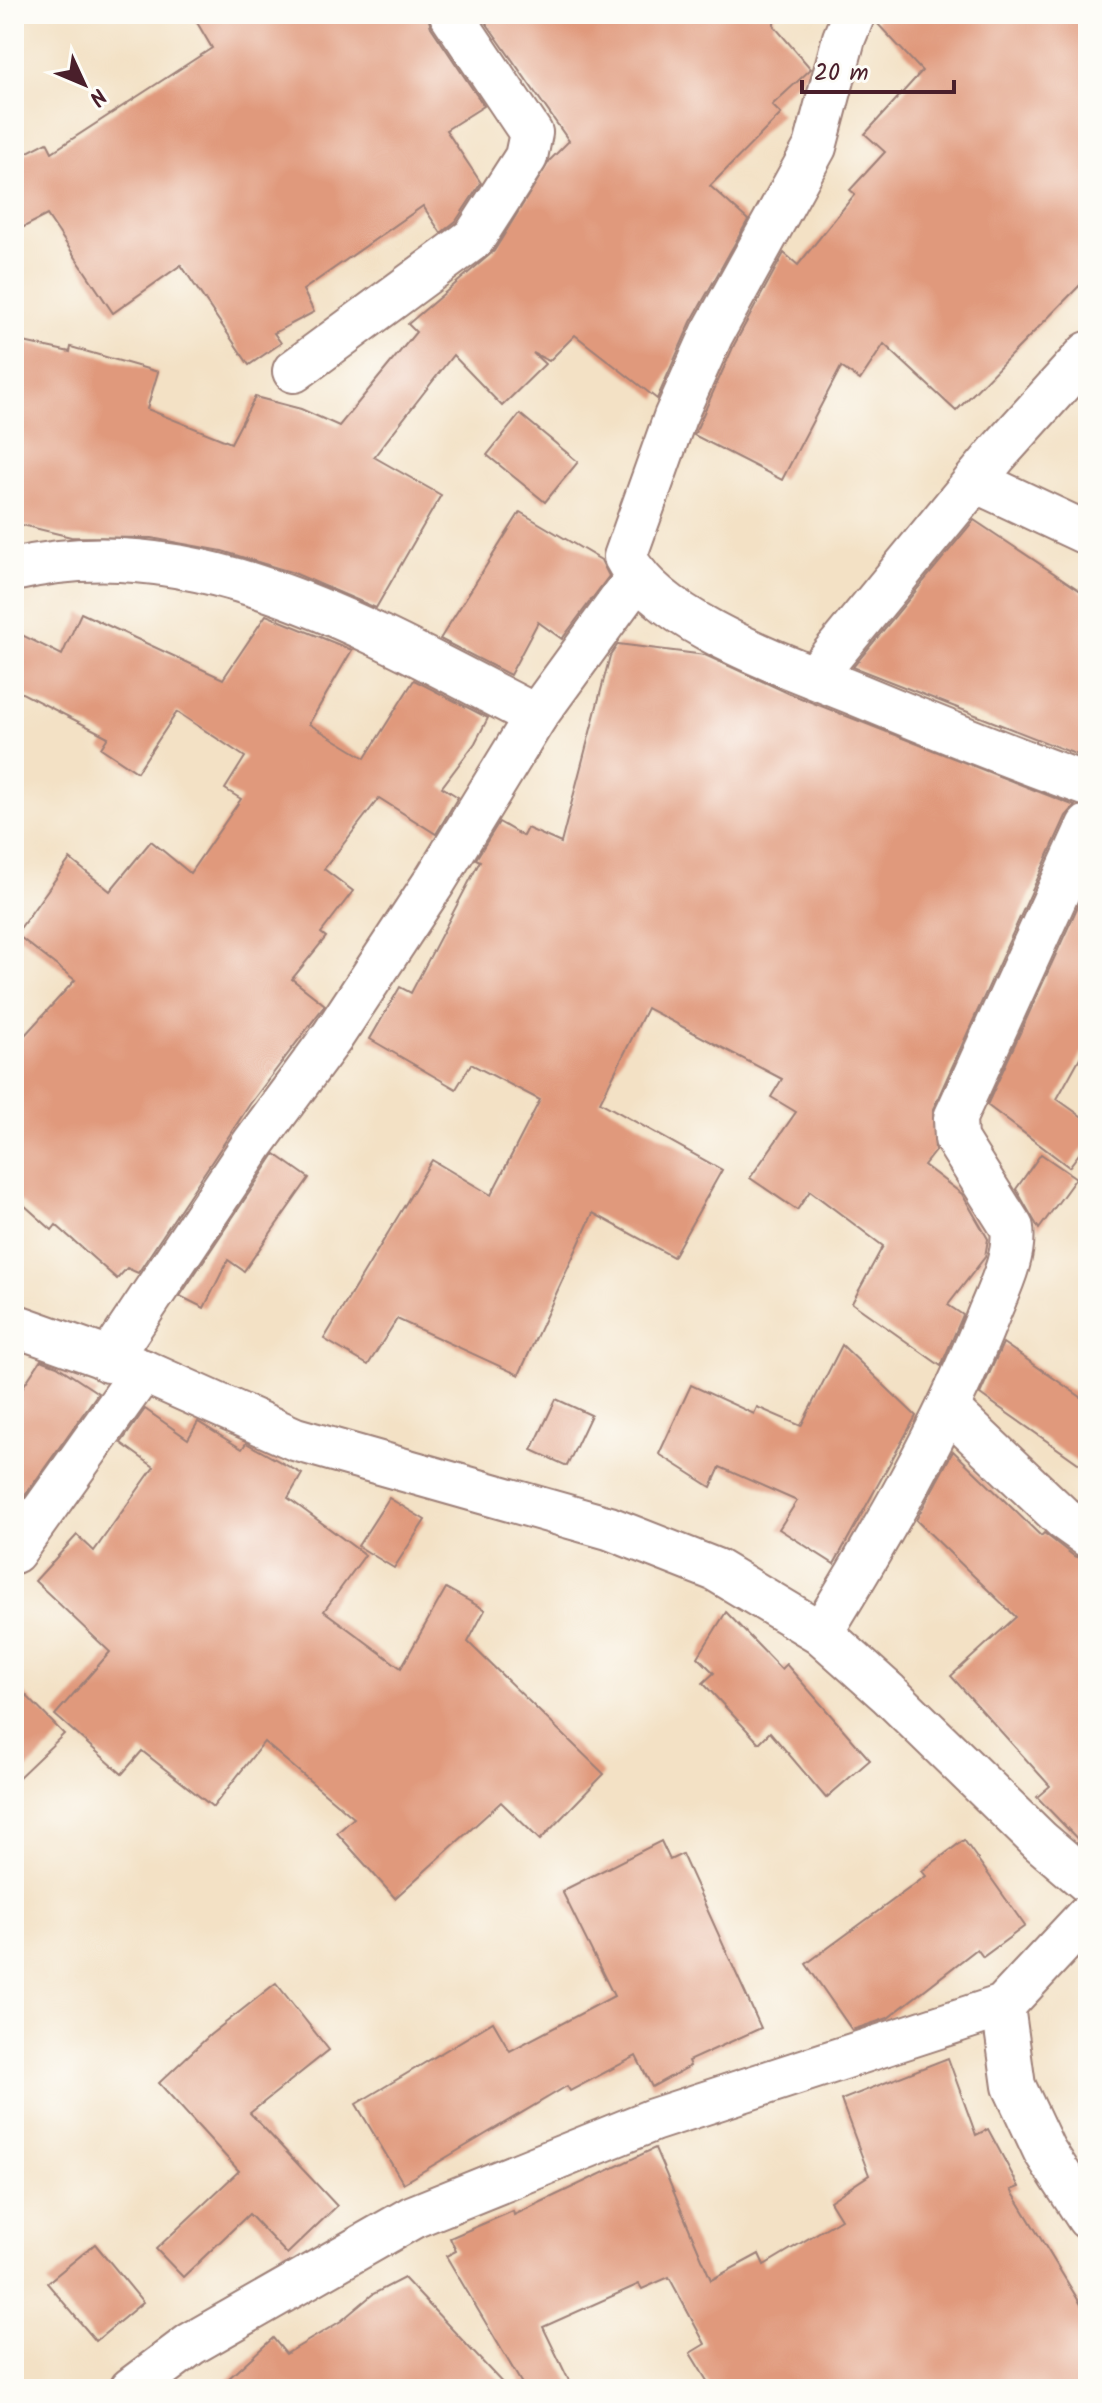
<svg xmlns="http://www.w3.org/2000/svg" width="1102" height="2403" viewBox="0 0 1102 2403" font-family="Kalam,sans-serif">
<style>
.building{fill:#e0997b}
.lines{fill:none;stroke-linecap:round;stroke-linejoin:round}
.minor-casing{stroke:#9e8078;stroke-width:46}
.minor{stroke:#fff;stroke-width:42}
</style>
<rect width="100%" height="100%" fill="#fdfcf7"/>
<filter id="ink" filterUnits="userSpaceOnUse"><feTurbulence type="fractalNoise" baseFrequency=".0125" numOctaves="2"/><feDisplacementMap in="SourceGraphic" scale="16" xChannelSelector="R" yChannelSelector="G"/><feConvolveMatrix kernelMatrix="1 2 1 2 8 2 1 2 1" color-interpolation-filters="sRGB"/></filter>
<filter id="wash" filterUnits="userSpaceOnUse"><feTurbulence type="fractalNoise" baseFrequency=".006" numOctaves="4" result="noise"/><feDisplacementMap in="SourceGraphic" scale="32" xChannelSelector="R" yChannelSelector="G"/><feGaussianBlur stdDeviation="1.8" result="paint"/><feColorMatrix in="noise" values="0 0 0 0 0 0 0 0 0 0 0 0 0 0 0 0 0 1.4 0 .05"/><feComposite in="paint" operator="in"/></filter>
<g filter="url(#wash)">
<rect width="100%" height="100%" fill="#f3e1c5"/>
<g id="blocks">
<g class="building">
<path d="M 192,14 L 427,14 L 431,27 L 484,106 L 446,130 L 481,183 L 456,221 L 441,233 L 423,206 L 303,290 L 314,312 L 274,333 L 281,343 L 249,365 L 181,265 L 113,313 L 47,215 L 14,232 L 14,159 L 47,142 L 52,152 L 212,48 Z"/>
<path d="M 480,14 L 774,14 L 774,26 L 811,69 L 772,105 L 781,114 L 710,186 L 748,220 L 691,322 L 657,399 L 575,335 L 549,361 L 533,353 L 545,364 L 502,406 L 453,355 L 374,457 L 441,495 L 376,608 L 294,573 L 222,551 L 151,538 L 71,537 L 14,523 L 14,340 L 70,352 L 71,347 L 158,372 L 147,409 L 231,443 L 255,397 L 301,409 L 339,426 L 416,332 L 408,324 L 494,251 L 550,160 L 569,141 Z"/>
<path d="M 878,14 L 1088,14 L 1088,277 L 956,411 L 884,344 L 860,380 L 841,367 L 782,480 L 694,435 L 734,345 L 784,253 L 798,265 L 855,194 L 850,190 L 885,152 L 865,134 L 922,71 L 876,22 Z"/>
<path d="M 520,414 L 578,462 L 545,502 L 487,455 Z"/>
<path d="M 520,512 L 601,560 L 609,576 L 562,639 L 538,622 L 510,675 L 440,639 Z"/>
<path d="M 974,520 L 1088,596 L 1088,759 L 853,667 Z"/>
<path d="M 81,613 L 223,679 L 266,615 L 352,650 L 309,724 L 365,758 L 414,680 L 488,718 L 475,743 L 442,787 L 458,797 L 436,834 L 379,798 L 324,869 L 353,891 L 321,933 L 326,937 L 292,979 L 325,1005 L 250,1104 L 138,1273 L 127,1268 L 117,1279 L 56,1225 L 52,1230 L 14,1196 L 14,1047 L 75,980 L 16,934 L 70,859 L 110,891 L 151,841 L 190,873 L 241,799 L 225,789 L 245,757 L 177,712 L 137,772 L 101,748 L 108,737 L 14,689 L 14,631 L 62,655 Z"/>
<path d="M 618,644 L 705,655 L 788,693 L 1075,806 L 1066,816 L 933,1109 L 935,1151 L 924,1165 L 962,1194 L 988,1239 L 985,1257 L 948,1305 L 963,1315 L 941,1366 L 852,1303 L 883,1246 L 810,1191 L 797,1210 L 750,1178 L 796,1112 L 771,1097 L 782,1079 L 647,1008 L 600,1102 L 722,1170 L 673,1257 L 593,1213 L 519,1375 L 397,1319 L 368,1365 L 324,1339 L 432,1160 L 491,1195 L 540,1100 L 471,1064 L 456,1089 L 370,1039 L 400,987 L 411,993 L 480,861 L 476,859 L 499,822 L 523,836 L 527,828 L 561,843 L 610,656 Z"/>
<path d="M 1088,884 L 1088,1043 L 1057,1099 L 1088,1121 L 1088,1142 L 1069,1167 L 987,1105 Z"/>
<path d="M 275,1154 L 309,1178 L 244,1271 L 228,1260 L 204,1308 L 180,1296 Z"/>
<path d="M 1041,1154 L 1076,1178 L 1039,1229 L 1016,1189 Z"/>
<path d="M 1003,1343 L 1088,1402 L 1088,1470 L 980,1394 Z"/>
<path d="M 842,1345 L 916,1416 L 834,1564 L 779,1529 L 797,1501 L 720,1467 L 711,1487 L 659,1454 L 691,1385 L 754,1414 L 757,1407 L 801,1426 Z"/>
<path d="M 41,1360 L 57,1366 L 98,1393 L 14,1511 L 14,1400 Z"/>
<path d="M 556,1399 L 591,1415 L 567,1466 L 532,1450 Z"/>
<path d="M 145,1409 L 188,1439 L 198,1422 L 242,1449 L 246,1443 L 302,1474 L 288,1498 L 365,1555 L 324,1611 L 401,1668 L 446,1588 L 485,1610 L 468,1642 L 604,1774 L 540,1840 L 501,1802 L 395,1898 L 337,1833 L 354,1818 L 264,1742 L 213,1807 L 142,1751 L 122,1774 L 55,1715 L 110,1652 L 35,1581 L 77,1535 L 94,1551 L 154,1467 L 121,1443 Z"/>
<path d="M 953,1451 L 1041,1536 L 1044,1533 L 1074,1556 L 1088,1560 L 1088,1850 L 1037,1797 L 1050,1786 L 951,1676 L 1016,1617 L 916,1520 Z"/>
<path d="M 389,1498 L 425,1520 L 394,1568 L 358,1546 Z"/>
<path d="M 726,1612 L 781,1669 L 786,1664 L 870,1760 L 826,1798 L 770,1732 L 759,1743 L 703,1683 L 714,1673 L 698,1657 Z"/>
<path d="M 14,1683 L 64,1734 L 14,1782 Z"/>
<path d="M 964,1840 L 1025,1926 L 983,1957 L 977,1949 L 888,2018 L 852,2030 L 806,1964 L 926,1876 L 922,1871 Z"/>
<path d="M 661,1841 L 670,1860 L 682,1854 L 761,2028 L 688,2061 L 690,2066 L 652,2087 L 636,2056 L 570,2091 L 567,2086 L 403,2183 L 356,2104 L 493,2022 L 510,2051 L 614,1996 L 562,1891 Z"/>
<path d="M 276,1983 L 329,2050 L 250,2113 L 337,2206 L 287,2254 L 249,2214 L 183,2277 L 156,2249 L 239,2171 L 159,2083 L 210,2035 Z"/>
<path d="M 948,2058 L 976,2135 L 988,2129 L 1019,2187 L 1011,2190 L 1088,2316 L 1088,2389 L 712,2389 L 690,2353 L 705,2344 L 669,2277 L 642,2289 L 639,2284 L 543,2327 L 573,2389 L 525,2389 L 446,2256 L 456,2251 L 450,2238 L 513,2211 L 514,2215 L 655,2148 L 711,2280 L 759,2254 L 764,2265 L 841,2219 L 830,2201 L 869,2175 L 841,2100 Z"/>
<path d="M 95,2244 L 143,2302 L 96,2341 L 47,2283 Z"/>
<path d="M 404,2278 L 508,2389 L 217,2389 L 273,2338 L 286,2354 L 341,2321 L 373,2294 Z"/>
</g>
</g>
</g>
<g filter="url(#ink)">
<use href="#blocks" fill-opacity="0" stroke="#9e8078" stroke-width="2"/>
<g class="lines">
<defs>
<g id="minor">
<path d="M 854,14 L 844,38 L 815,147 L 712,334 L 675,417 L 625,557 C 658,623 790,667 856,694 C 933,726 1010,757 1088,785"/>
<path d="M 294,371 L 474,238 L 526,157 L 531,133 L 451,14"/>
<path d="M 975,481 L 1088,534"/>
<path d="M 14,570 C 196,524 380,636 536,716"/>
<path d="M 814,677 L 997,454 L 1088,353"/>
<path d="M 14,1325 L 143,1371 L 295,1439 L 609,1528 L 716,1570 L 821,1633 L 888,1693 L 1040,1841 L 1088,1882"/>
<path d="M 108,1361 L 253,1144 L 332,1037 L 435,881 L 536,716 L 638,576"/>
<path d="M 949,1410 L 1064,1519 L 1088,1536"/>
<path d="M 14,1552 L 143,1371"/>
<path d="M 821,1633 C 883,1532 942,1431 986,1321 C 997,1292 1016,1258 1012,1228 L 956,1139 L 955,1118 L 1088,826"/>
<path d="M 1003,2006 L 1014,2086 L 1044,2150 L 1088,2218"/>
<path d="M 131,2389 L 191,2344 L 413,2217 L 653,2120 L 1003,2006 L 1088,1915"/>
</g>
</defs>
<use href="#minor" class="minor-casing"/>
<use href="#minor" class="minor"/>
</g>
</g>
<rect width="1102" height="2403" fill="none" stroke="#fdfcf7" stroke-width="48"/>
<g transform="translate(84 84) rotate(134)" stroke="#fdfcf7" stroke-width="6" paint-order="stroke">
<path d="M0-6L14 30L0 20L-14 30Z" fill="#4a1f2b"/>
<text y="-12" font-size="22" font-weight="bold" text-anchor="middle" fill="#4a1f2b">N</text>
</g>
<path d="M802 80v12h152v-12" fill="none" stroke="#4a1f2b" stroke-width="4"/>
<text x="814" y="80" font-size="24" fill="#4a1f2b" stroke="#fdfcf7" stroke-width="6" paint-order="stroke">20 m</text>
</svg>
